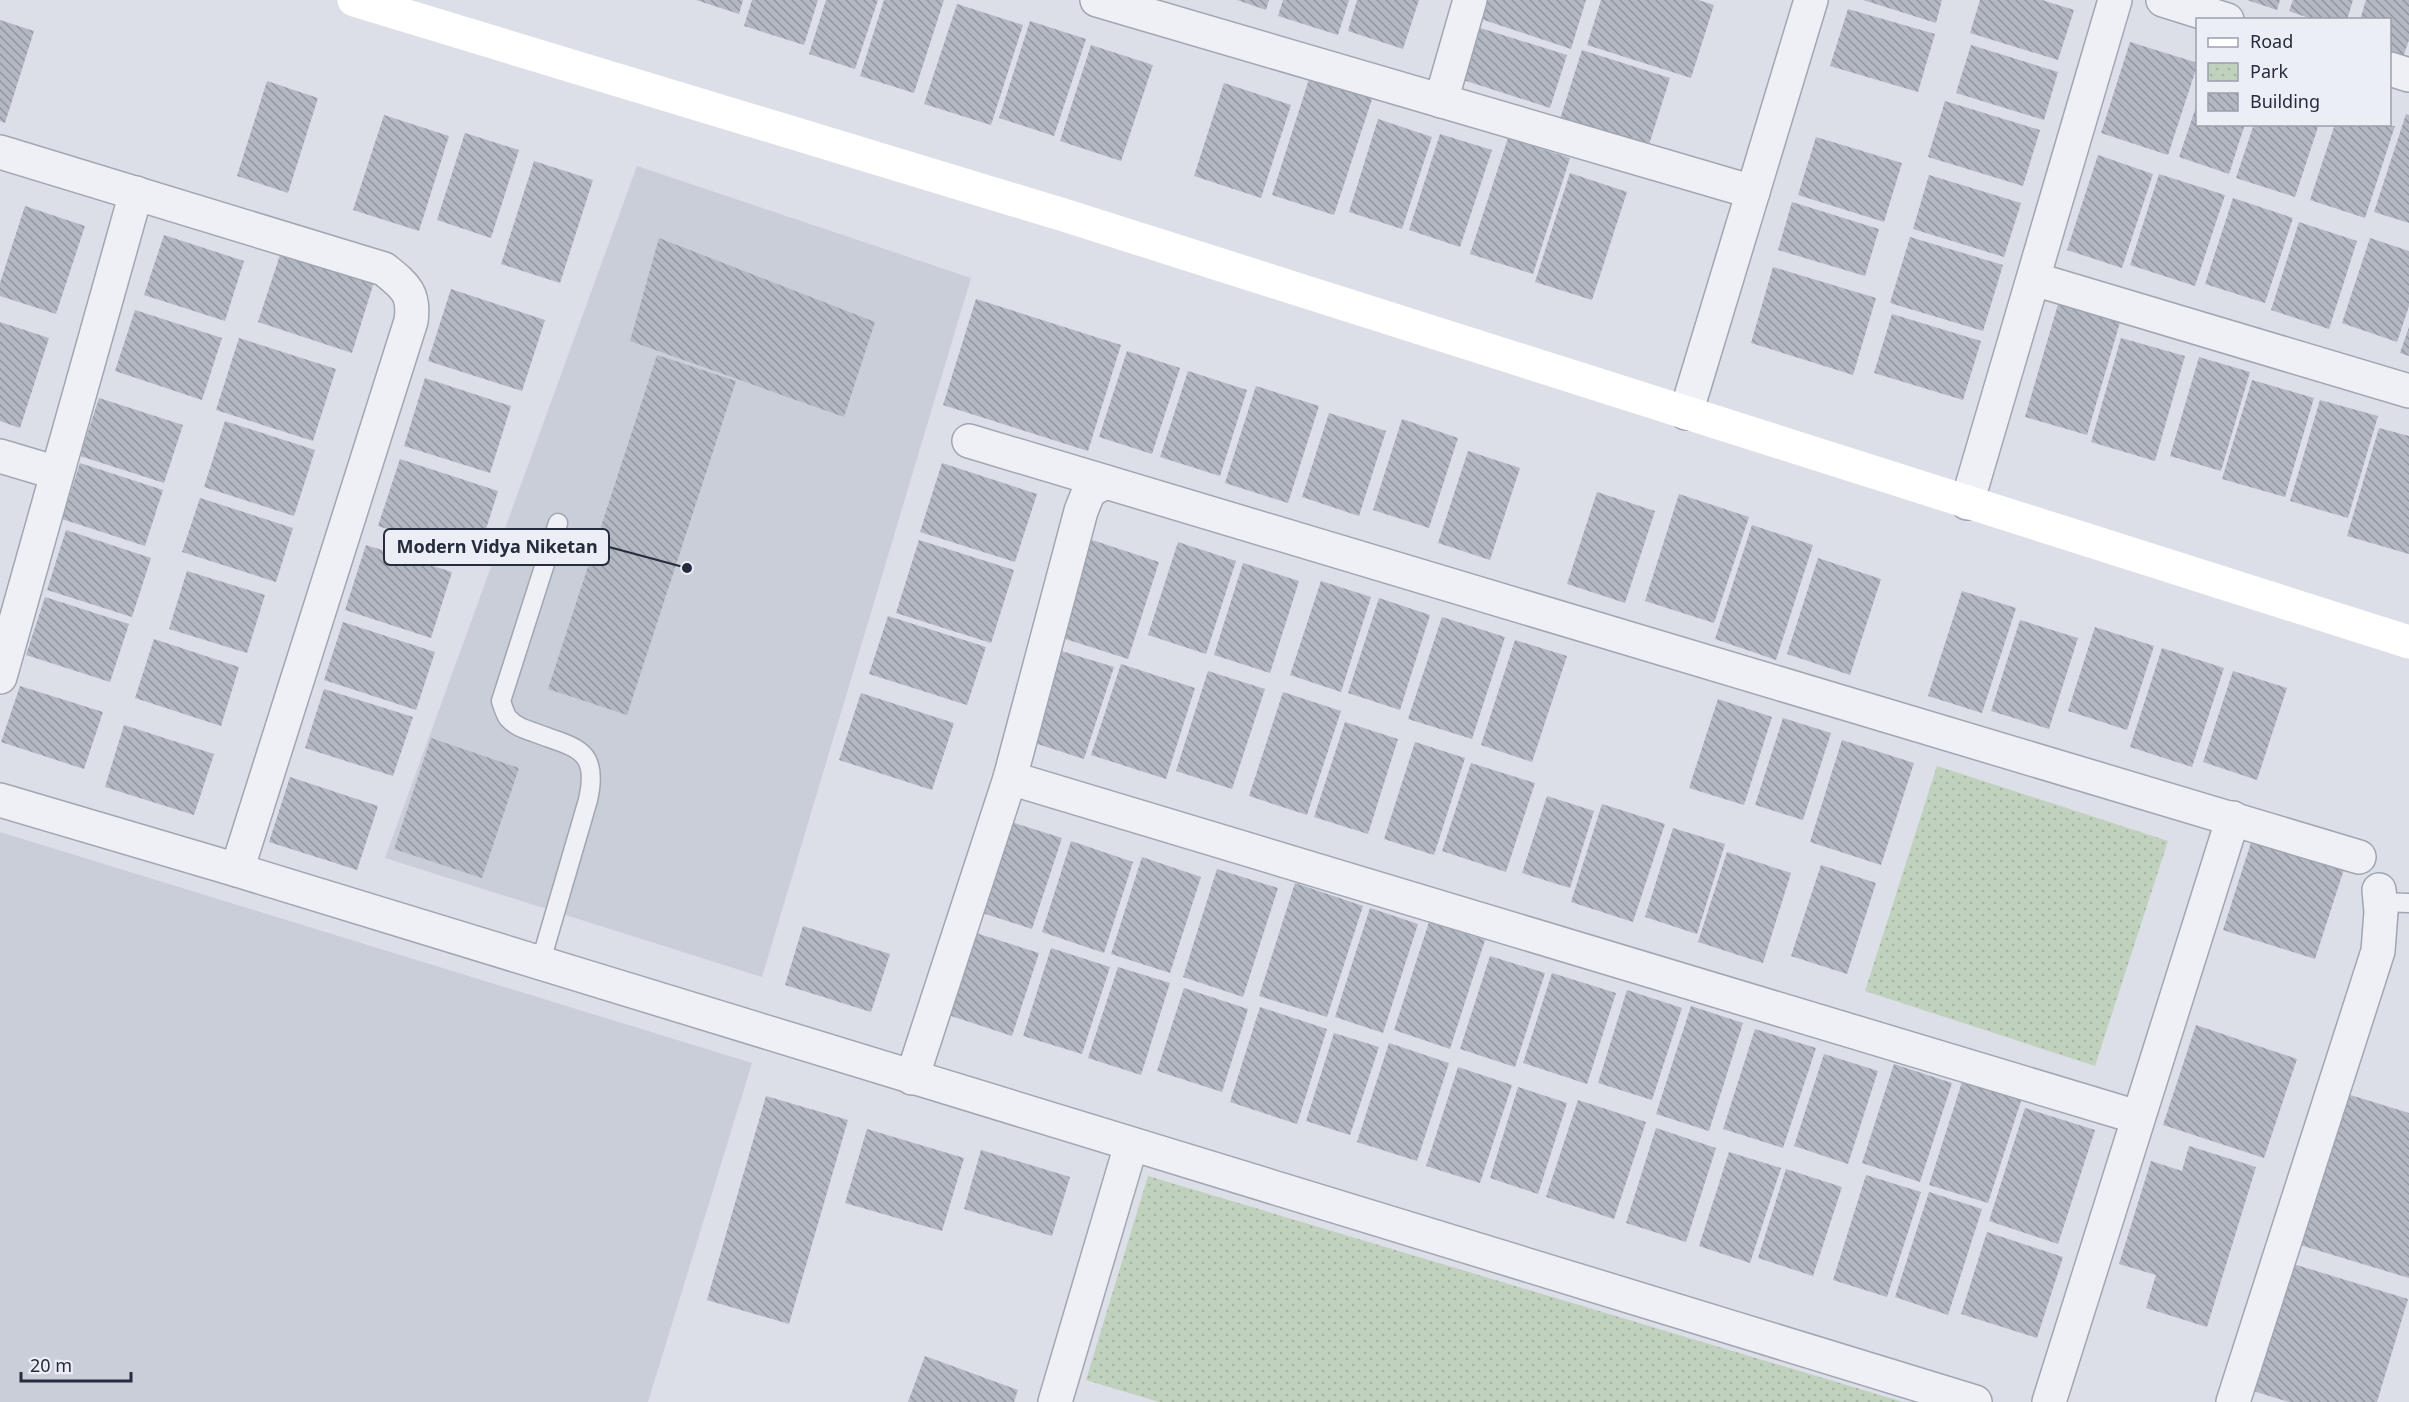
<svg xmlns="http://www.w3.org/2000/svg" width="2409" height="1402" viewBox="0 0 2409 1402" font-family="'Noto Sans',sans-serif">
<style>
.built{fill:#caced9}
.park{fill:url(#park-dots)}
.building{fill:url(#building-back-hatch)}
.lines{fill:none;stroke-linecap:round;stroke-linejoin:round}
.lane-casing{stroke:#a1a6b1;stroke-width:21}
.street-casing{stroke:#a1a6b1;stroke-width:36}
.lane{stroke:#eff0f5;stroke-width:18}
.street{stroke:#eff0f5;stroke-width:33}
.secondary{stroke:#fff;stroke-width:33}
.leader{fill:none;stroke:#252c3d;stroke-width:2}
.callout-dot{fill:#252c3d;stroke:#ebeef4;stroke-width:2}
.callout{fill:#ebeef4;stroke:#252c3d;stroke-width:2}
.callout-label{font-size:18px;text-anchor:middle;font-weight:bold;fill:#252c3d}
</style>
<defs>
<pattern id="park-dots" width="8" height="8" patternUnits="userSpaceOnUse" patternTransform="scale(1.5)"><rect width="8" height="8" fill="#c0d1bd"/><path d="M2 2h.1M6 6h.1" fill="none" stroke="#a5b4a3" stroke-width="1.8" stroke-linecap="round"/></pattern>
<pattern id="building-back-hatch" width="6" height="6" patternUnits="userSpaceOnUse" patternTransform="scale(1.5)"><rect width="6" height="6" fill="#b3b8c3"/><path d="M-1 5l2 2M0 0l6 6M5-1l2 2" fill="none" stroke="#9196a0"/></pattern>
</defs>
<rect width="100%" height="100%" fill="#dcdfe7"/>
<g class="built">
<path d="M 637,166 L 971,278 L 762,977 L 385,858 Z"/>
<path d="M 0,832 L 752,1063 L 648,1402 L 0,1402 Z"/>
</g>
<g class="park">
<path d="M 1937,766 L 2168,841 L 2095,1066 L 1865,991 Z"/>
<path d="M 1148,1176 L 1903,1402 L 1159,1402 L 1086,1380 Z"/>
</g>
<g class="building">
<path d="M 696,0 L 743,0 L 739,14 Z"/>
<path d="M 752,0 L 818,0 L 804,45 L 744,26 Z"/>
<path d="M 826,0 L 878,0 L 855,69 L 809,54 Z"/>
<path d="M 884,0 L 944,0 L 914,93 L 860,76 Z"/>
<path d="M 1237,0 L 1269,0 L 1266,10 Z"/>
<path d="M 1283,0 L 1349,0 L 1338,35 L 1278,16 Z"/>
<path d="M 1357,0 L 1419,0 L 1403,49 L 1348,31 Z"/>
<path d="M 1487,0 L 1586,0 L 1571,49 L 1481,19 Z"/>
<path d="M 1601,0 L 1698,0 L 1714,5 L 1691,78 L 1587,45 Z"/>
<path d="M 1863,0 L 1942,0 L 1936,23 Z"/>
<path d="M 1980,0 L 2042,0 L 2074,10 L 2058,60 L 1970,33 Z"/>
<path d="M 2247,0 L 2280,0 L 2277,10 Z"/>
<path d="M 2293,0 L 2353,0 L 2347,20 L 2314,20 L 2289,11 Z"/>
<path d="M 2366,0 L 2409,0 L 2409,40 L 2402,60 L 2390,56 L 2390,20 L 2360,20 Z"/>
<path d="M 957,4 L 1023,25 L 991,125 L 924,104 Z"/>
<path d="M 1848,9 L 1935,34 L 1918,92 L 1830,66 Z"/>
<path d="M 0,20 L 34,31 L 5,123 L 0,121 Z"/>
<path d="M 1030,21 L 1086,39 L 1054,136 L 999,118 Z"/>
<path d="M 1477,27 L 1567,55 L 1550,108 L 1460,79 Z"/>
<path d="M 2130,42 L 2198,63 L 2168,155 L 2101,133 Z"/>
<path d="M 1091,45 L 1153,65 L 1121,161 L 1060,141 Z"/>
<path d="M 1971,45 L 2058,72 L 2044,120 L 1956,93 Z"/>
<path d="M 1582,50 L 1670,78 L 1648,148 L 1560,119 Z"/>
<path d="M 1310,76 L 1373,96 L 1334,215 L 1272,195 Z"/>
<path d="M 267,81 L 318,98 L 288,193 L 237,176 Z"/>
<path d="M 1224,83 L 1291,105 L 1261,198 L 1194,176 Z"/>
<path d="M 1945,101 L 2040,130 L 2023,186 L 1928,157 Z"/>
<path d="M 2197,104 L 2198,124 L 2245,124 L 2229,174 L 2179,157 Z"/>
<path d="M 2406,114 L 2409,115 L 2409,223 L 2374,212 Z"/>
<path d="M 384,115 L 449,136 L 419,231 L 353,210 Z"/>
<path d="M 1378,119 L 1432,137 L 1402,229 L 1349,212 Z"/>
<path d="M 2254,124 L 2319,124 L 2295,197 L 2236,178 Z"/>
<path d="M 2335,124 L 2395,126 L 2365,218 L 2310,200 Z"/>
<path d="M 465,133 L 519,150 L 491,238 L 437,220 Z"/>
<path d="M 1440,134 L 1492,150 L 1460,247 L 1409,230 Z"/>
<path d="M 1816,137 L 1902,163 L 1884,222 L 1798,195 Z"/>
<path d="M 1508,138 L 1570,158 L 1533,274 L 1470,254 Z"/>
<path d="M 2098,155 L 2153,174 L 2122,268 L 2067,250 Z"/>
<path d="M 534,161 L 593,180 L 560,283 L 501,264 Z"/>
<path d="M 1570,173 L 1627,192 L 1592,300 L 1535,282 Z"/>
<path d="M 2159,174 L 2225,195 L 2195,286 L 2130,265 Z"/>
<path d="M 1929,175 L 2021,203 L 2004,257 L 1913,229 Z"/>
<path d="M 2233,198 L 2293,218 L 2265,303 L 2205,284 Z"/>
<path d="M 1792,202 L 1879,229 L 1865,276 L 1778,250 Z"/>
<path d="M 25,206 L 85,226 L 56,314 L 0,296 L 0,283 Z"/>
<path d="M 2299,222 L 2357,241 L 2329,329 L 2271,310 Z"/>
<path d="M 164,235 L 244,261 L 225,321 L 144,295 Z"/>
<path d="M 1910,237 L 2003,265 L 1983,331 L 1890,303 Z"/>
<path d="M 659,238 L 875,322 L 844,417 L 630,341 Z"/>
<path d="M 2370,238 L 2409,251 L 2409,306 L 2397,342 L 2342,323 Z"/>
<path d="M 281,252 L 374,282 L 352,353 L 258,322 Z"/>
<path d="M 1773,267 L 1876,298 L 1853,375 L 1751,343 Z"/>
<path d="M 451,289 L 545,320 L 522,391 L 428,361 Z"/>
<path d="M 976,299 L 1121,345 L 1088,451 L 943,405 Z"/>
<path d="M 2059,301 L 2121,319 L 2087,435 L 2025,417 Z"/>
<path d="M 135,310 L 222,338 L 202,400 L 115,371 Z"/>
<path d="M 1892,314 L 1981,341 L 1963,400 L 1874,373 Z"/>
<path d="M 0,322 L 49,338 L 20,428 L 0,421 Z"/>
<path d="M 2409,327 L 2409,356 L 2400,353 Z"/>
<path d="M 239,338 L 336,369 L 313,441 L 216,410 Z"/>
<path d="M 2121,338 L 2185,356 L 2155,461 L 2091,442 Z"/>
<path d="M 1127,351 L 1180,368 L 1152,454 L 1099,437 Z"/>
<path d="M 657,355 L 736,381 L 627,715 L 548,689 Z"/>
<path d="M 2199,357 L 2250,372 L 2221,471 L 2170,456 Z"/>
<path d="M 1188,371 L 1247,390 L 1220,476 L 1160,457 Z"/>
<path d="M 425,378 L 511,406 L 490,473 L 404,446 Z"/>
<path d="M 2252,380 L 2314,398 L 2285,497 L 2222,479 Z"/>
<path d="M 1256,386 L 1319,406 L 1288,503 L 1225,483 Z"/>
<path d="M 99,398 L 183,425 L 164,483 L 80,456 Z"/>
<path d="M 2320,400 L 2378,416 L 2348,518 L 2290,501 Z"/>
<path d="M 1329,413 L 1386,431 L 1359,516 L 1302,497 Z"/>
<path d="M 1402,419 L 1458,438 L 1429,528 L 1373,510 Z"/>
<path d="M 225,421 L 315,450 L 294,516 L 204,487 Z"/>
<path d="M 2379,428 L 2409,436 L 2409,554 L 2347,536 Z"/>
<path d="M 1468,451 L 1520,468 L 1490,560 L 1438,543 Z"/>
<path d="M 400,459 L 498,491 L 477,558 L 378,526 Z"/>
<path d="M 80,463 L 163,490 L 145,546 L 62,519 Z"/>
<path d="M 942,463 L 1037,494 L 1015,562 L 920,532 Z"/>
<path d="M 1597,492 L 1655,511 L 1625,603 L 1567,584 Z"/>
<path d="M 1679,494 L 1749,517 L 1714,623 L 1645,601 Z"/>
<path d="M 200,498 L 293,528 L 276,582 L 182,552 Z"/>
<path d="M 1752,525 L 1813,545 L 1776,660 L 1715,639 Z"/>
<path d="M 66,530 L 151,558 L 132,617 L 47,590 Z"/>
<path d="M 1083,537 L 1159,562 L 1128,659 L 1053,635 Z"/>
<path d="M 919,540 L 1014,570 L 991,643 L 896,613 Z"/>
<path d="M 1178,542 L 1236,561 L 1206,654 L 1148,635 Z"/>
<path d="M 366,545 L 452,572 L 431,638 L 345,610 Z"/>
<path d="M 1818,558 L 1881,579 L 1850,675 L 1787,654 Z"/>
<path d="M 1243,563 L 1299,581 L 1270,673 L 1214,655 Z"/>
<path d="M 187,571 L 265,595 L 247,653 L 169,629 Z"/>
<path d="M 1321,581 L 1371,597 L 1341,692 L 1290,675 Z"/>
<path d="M 1962,591 L 2016,608 L 1982,713 L 1928,696 Z"/>
<path d="M 45,597 L 129,624 L 110,682 L 26,655 Z"/>
<path d="M 1379,598 L 1430,615 L 1400,710 L 1348,693 Z"/>
<path d="M 888,616 L 986,647 L 967,705 L 869,674 Z"/>
<path d="M 1442,617 L 1505,637 L 1472,739 L 1408,719 Z"/>
<path d="M 2020,620 L 2078,638 L 2049,729 L 1991,711 Z"/>
<path d="M 343,622 L 435,652 L 416,710 L 324,680 Z"/>
<path d="M 2095,627 L 2154,646 L 2127,730 L 2068,711 Z"/>
<path d="M 154,639 L 239,667 L 221,726 L 135,698 Z"/>
<path d="M 1515,640 L 1567,656 L 1532,762 L 1481,745 Z"/>
<path d="M 2162,648 L 2224,668 L 2192,767 L 2130,747 Z"/>
<path d="M 1055,649 L 1114,667 L 1084,759 L 1025,740 Z"/>
<path d="M 1121,664 L 1195,688 L 1166,779 L 1091,755 Z"/>
<path d="M 1208,671 L 1265,689 L 1232,789 L 1176,771 Z"/>
<path d="M 2233,671 L 2287,688 L 2257,780 L 2203,762 Z"/>
<path d="M 20,686 L 103,712 L 84,769 L 1,742 Z"/>
<path d="M 324,689 L 413,717 L 393,776 L 305,748 Z"/>
<path d="M 1283,692 L 1341,711 L 1307,815 L 1249,796 Z"/>
<path d="M 861,693 L 954,723 L 932,790 L 839,760 Z"/>
<path d="M 1718,699 L 1772,717 L 1744,805 L 1689,788 Z"/>
<path d="M 1783,718 L 1831,733 L 1803,820 L 1755,805 Z"/>
<path d="M 1345,722 L 1398,739 L 1368,834 L 1314,817 Z"/>
<path d="M 124,725 L 214,754 L 194,815 L 105,787 Z"/>
<path d="M 431,738 L 519,768 L 482,878 L 394,849 Z"/>
<path d="M 1842,740 L 1914,763 L 1881,865 L 1810,842 Z"/>
<path d="M 1415,742 L 1465,758 L 1434,855 L 1384,839 Z"/>
<path d="M 1471,763 L 1535,783 L 1506,872 L 1442,851 Z"/>
<path d="M 290,777 L 378,806 L 357,870 L 269,842 Z"/>
<path d="M 1547,796 L 1594,811 L 1570,888 L 1522,873 Z"/>
<path d="M 1602,804 L 1665,824 L 1633,922 L 1571,902 Z"/>
<path d="M 1002,819 L 1062,838 L 1032,929 L 973,910 Z"/>
<path d="M 1673,828 L 1725,844 L 1697,934 L 1645,917 Z"/>
<path d="M 2254,833 L 2346,863 L 2315,959 L 2223,930 Z"/>
<path d="M 1071,841 L 1133,862 L 1104,953 L 1042,932 Z"/>
<path d="M 1727,852 L 1791,873 L 1763,963 L 1698,942 Z"/>
<path d="M 1142,857 L 1201,877 L 1170,973 L 1111,954 Z"/>
<path d="M 1821,865 L 1876,883 L 1847,974 L 1791,956 Z"/>
<path d="M 1217,869 L 1278,888 L 1243,997 L 1183,977 Z"/>
<path d="M 1295,883 L 1363,906 L 1327,1017 L 1259,996 Z"/>
<path d="M 1370,908 L 1418,924 L 1383,1033 L 1335,1017 Z"/>
<path d="M 1429,922 L 1485,940 L 1450,1049 L 1394,1030 Z"/>
<path d="M 803,926 L 890,954 L 871,1012 L 785,985 Z"/>
<path d="M 963,929 L 1039,953 L 1012,1036 L 936,1011 Z"/>
<path d="M 1051,948 L 1110,967 L 1082,1054 L 1023,1036 Z"/>
<path d="M 1490,956 L 1545,973 L 1515,1067 L 1460,1049 Z"/>
<path d="M 1118,967 L 1170,983 L 1141,1075 L 1088,1058 Z"/>
<path d="M 1552,973 L 1616,993 L 1587,1084 L 1523,1063 Z"/>
<path d="M 1184,988 L 1248,1009 L 1222,1092 L 1157,1071 Z"/>
<path d="M 1627,990 L 1682,1008 L 1652,1100 L 1598,1083 Z"/>
<path d="M 1691,1006 L 1743,1023 L 1709,1131 L 1656,1114 Z"/>
<path d="M 1260,1007 L 1327,1029 L 1297,1124 L 1230,1102 Z"/>
<path d="M 2196,1025 L 2297,1059 L 2264,1158 L 2163,1125 Z"/>
<path d="M 1755,1029 L 1816,1048 L 1783,1148 L 1723,1129 Z"/>
<path d="M 1334,1033 L 1379,1047 L 1350,1135 L 1306,1121 Z"/>
<path d="M 1389,1043 L 1449,1063 L 1417,1161 L 1357,1142 Z"/>
<path d="M 1824,1054 L 1878,1071 L 1848,1164 L 1794,1146 Z"/>
<path d="M 1894,1064 L 1952,1083 L 1920,1182 L 1862,1163 Z"/>
<path d="M 1458,1067 L 1512,1085 L 1480,1183 L 1426,1166 Z"/>
<path d="M 1963,1079 L 2022,1098 L 1988,1203 L 1929,1185 Z"/>
<path d="M 1518,1087 L 1567,1103 L 1538,1194 L 1490,1178 Z"/>
<path d="M 2347,1094 L 2409,1113 L 2409,1278 L 2300,1245 Z"/>
<path d="M 766,1096 L 848,1120 L 789,1324 L 707,1300 Z"/>
<path d="M 1578,1100 L 1646,1122 L 1614,1219 L 1546,1197 Z"/>
<path d="M 2025,1108 L 2095,1130 L 2058,1244 L 1989,1221 Z"/>
<path d="M 1656,1128 L 1716,1148 L 1686,1242 L 1626,1223 Z"/>
<path d="M 867,1129 L 964,1158 L 942,1231 L 845,1203 Z"/>
<path d="M 2189,1146 L 2256,1167 L 2207,1327 L 2146,1308 L 2156,1275 L 2119,1264 L 2151,1161 L 2182,1171 Z"/>
<path d="M 981,1150 L 1070,1177 L 1052,1236 L 964,1209 Z"/>
<path d="M 1729,1152 L 1781,1168 L 1750,1263 L 1699,1246 Z"/>
<path d="M 1786,1169 L 1842,1187 L 1813,1276 L 1758,1258 Z"/>
<path d="M 1866,1175 L 1921,1192 L 1887,1297 L 1833,1280 Z"/>
<path d="M 1929,1192 L 1982,1209 L 1948,1315 L 1895,1297 Z"/>
<path d="M 1987,1232 L 2063,1257 L 2037,1338 L 1961,1314 Z"/>
<path d="M 2290,1263 L 2408,1299 L 2377,1402 L 2289,1402 L 2250,1390 Z"/>
<path d="M 925,1356 L 1018,1390 L 1014,1402 L 908,1402 Z"/>
</g>
<g class="lines">
<defs>
<g id="lane">
<path d="M 2380,902 L 2409,903"/>
<path d="M 540,964 L 588,800 C 600,747 574,748 533,732 C 524,729 515,726 508,718 C 505,714 503,707 501,701 L 558,523"/>
</g>
<g id="street">
<path d="M 1097,0 L 1753,192"/>
<path d="M 2163,0 L 2227,20"/>
<path d="M 2390,69 L 2409,75"/>
<path d="M 1441,101 L 1470,0"/>
<path d="M 0,152 L 384,269 C 405,286 415,293 411,321 L 237,870"/>
<path d="M 2034,279 L 2409,391"/>
<path d="M 1686,413 L 1811,0"/>
<path d="M 969,441 L 2359,857"/>
<path d="M 0,456 L 57,473"/>
<path d="M 1967,503 L 2115,0"/>
<path d="M 0,677 L 136,193"/>
<path d="M 1010,778 L 2137,1117"/>
<path d="M 0,800 L 237,870 L 1975,1402"/>
<path d="M 912,1078 L 1010,778 L 1081,511 L 1089,491 L 1105,482"/>
<path d="M 1055,1402 L 1131,1145"/>
<path d="M 2049,1402 L 2233,818"/>
<path d="M 2233,1402 L 2378,951 L 2381,912 L 2379,890"/>
</g>
</defs>
<use href="#lane" class="lane-casing"/>
<use href="#street" class="street-casing"/>
<use href="#lane" class="lane"/>
<use href="#street" class="street"/>
<path class="secondary" d="M 354,0 L 1067,216 L 2409,642"/>
</g>
<path class="leader" d="M687 568L609 547"/>
<circle class="callout-dot" cx="687" cy="568" r="6"/>
<rect class="callout" x="384" y="529" width="225" height="36" rx="6"/>
<g class="callout-label">
<text x="497" y="553">Modern Vidya Niketan</text>
</g>
<rect x="2196" y="18" width="195" height="108" fill="#ebeef4" stroke="#9ca0ab" stroke-width="1.5"/>
<rect x="2208" y="38" width="30" height="9" fill="#ffffff" stroke="#9ca0ab" stroke-width="1.5"/>
<text x="2250" y="48" font-size="18" fill="#252c3d">Road</text>
<rect x="2208" y="63" width="30" height="18" fill="url(#park-dots)" stroke="#9ca0ab" stroke-width="1.5"/>
<text x="2250" y="78" font-size="18" fill="#252c3d">Park</text>
<rect x="2208" y="93" width="30" height="18" fill="url(#building-back-hatch)" stroke="#9ca0ab" stroke-width="1.5"/>
<text x="2250" y="108" font-size="18" fill="#252c3d">Building</text>
<path d="M21 1372v9h110v-9" fill="none" stroke="#252c3d" stroke-width="3"/>
<text x="30" y="1372" font-size="18" fill="#252c3d" stroke="#ebeef4" stroke-width="4.5" paint-order="stroke">20 m</text>
</svg>
